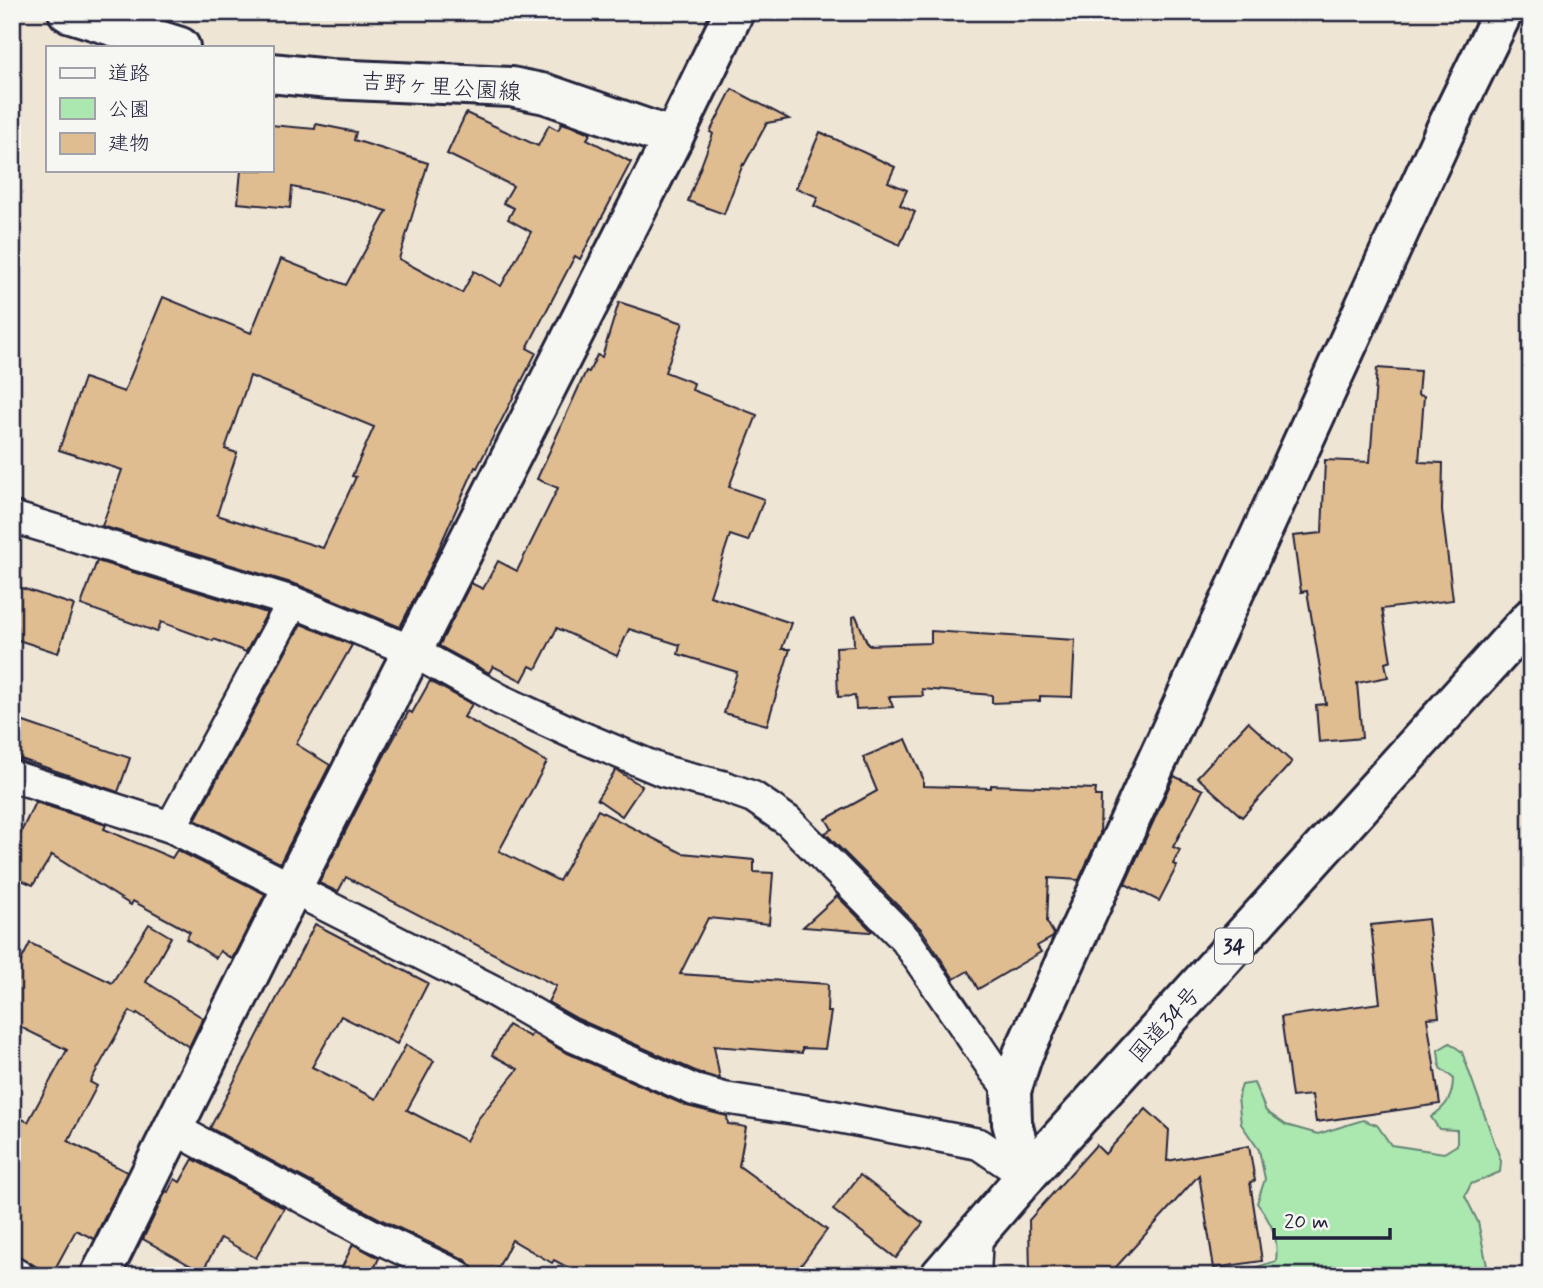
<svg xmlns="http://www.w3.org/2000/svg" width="1543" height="1288" viewBox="0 0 1543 1288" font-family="Mynerve,'Klee One',sans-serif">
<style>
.green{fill:#aae8b0;stroke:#668576;stroke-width:2}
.building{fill:#e0bc91;stroke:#22223b;stroke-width:2;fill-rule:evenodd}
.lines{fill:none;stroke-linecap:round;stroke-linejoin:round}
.street-casing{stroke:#22223b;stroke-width:35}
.secondary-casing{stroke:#22223b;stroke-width:44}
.highway-casing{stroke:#22223b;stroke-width:44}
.street{stroke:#f6f6f2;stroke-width:30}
.secondary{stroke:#f6f6f2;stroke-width:38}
.highway{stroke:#f6f6f2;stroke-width:38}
.labels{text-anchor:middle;stroke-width:7;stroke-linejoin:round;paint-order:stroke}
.shield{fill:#f6f6f2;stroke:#626272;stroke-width:2}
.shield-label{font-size:21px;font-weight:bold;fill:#22223b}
.street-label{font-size:23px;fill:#22223b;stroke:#f6f6f2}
</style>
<rect width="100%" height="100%" fill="#efe5d5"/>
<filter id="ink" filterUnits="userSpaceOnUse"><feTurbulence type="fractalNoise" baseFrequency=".0143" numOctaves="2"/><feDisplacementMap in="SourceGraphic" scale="14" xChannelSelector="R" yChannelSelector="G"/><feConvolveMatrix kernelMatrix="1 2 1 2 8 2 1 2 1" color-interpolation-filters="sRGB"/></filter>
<g filter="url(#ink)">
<path class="green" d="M 1450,1043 L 1462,1052 L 1501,1161 L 1500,1172 L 1471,1184 L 1465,1196 L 1478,1222 L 1488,1271 L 1492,1276 L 1230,1276 L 1276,1261 C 1279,1237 1271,1222 1257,1203 L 1265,1179 L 1259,1150 L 1241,1124 L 1238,1097 L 1242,1085 L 1254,1083 L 1266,1111 L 1286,1125 L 1318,1134 L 1363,1120 L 1377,1125 L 1391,1145 L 1444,1153 L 1457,1145 L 1457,1130 L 1439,1129 L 1431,1117 C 1447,1106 1453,1097 1453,1078 L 1440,1068 L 1438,1050 Z"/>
<g class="building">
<path d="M 732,89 L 789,119 L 767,123 L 744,165 L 743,164 L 724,214 L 688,201 L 713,134 L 710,132 Z"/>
<path d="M 466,113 L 538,146 L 549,125 L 558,130 L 562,123 L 591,133 L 587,139 L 631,162 L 580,259 L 575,256 L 527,348 L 536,353 L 477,468 L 475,467 L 432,564 L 400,627 L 298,585 L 102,526 L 122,470 L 59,450 L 84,378 L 124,392 L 163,297 L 251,333 L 281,259 L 346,285 L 387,211 L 349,199 L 292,187 L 290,208 L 238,203 L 241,170 L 271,170 L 271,125 L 315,129 L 316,124 L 356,132 L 354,140 L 428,163 L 399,259 L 462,293 L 474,271 L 501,286 L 531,232 L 508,219 L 514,208 L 503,203 L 513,186 L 447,154 ZM 250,376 L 374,427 L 352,476 L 356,477 L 323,548 L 217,515 L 237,453 L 225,449 Z"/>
<path d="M 820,132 L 895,167 L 888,182 L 907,190 L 900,205 L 915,212 L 900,245 L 814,206 L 818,197 L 796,188 Z"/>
<path d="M 619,302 L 683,323 L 665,372 L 694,383 L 692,390 L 757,415 L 729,487 L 764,499 L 748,541 L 730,535 L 710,596 L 791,623 L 782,649 L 790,649 L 767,725 L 724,713 L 737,672 L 678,654 L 680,645 L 629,629 L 617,656 L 557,628 L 536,669 L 530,666 L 522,681 L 493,666 L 489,673 L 439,646 L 471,583 L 483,589 L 498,561 L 517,571 L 558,488 L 537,479 L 586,371 L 589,372 L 597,355 L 602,357 Z"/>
<path d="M 1377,368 L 1420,371 L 1418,395 L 1424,396 L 1419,462 L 1443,463 L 1442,510 L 1453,600 L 1382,609 L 1391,661 L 1385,663 L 1388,677 L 1357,683 L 1362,738 L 1319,742 L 1316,705 L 1326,704 L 1307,591 L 1301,592 L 1293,536 L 1322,533 L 1325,460 L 1370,462 Z"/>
<path d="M 97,561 L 267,613 L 246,652 L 214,639 L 213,641 L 161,622 L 157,632 L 81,605 Z"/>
<path d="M 12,585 L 74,605 L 58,653 L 12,638 Z"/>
<path d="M 856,616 L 868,645 L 931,643 L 931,631 L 1075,640 L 1072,697 L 1040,696 L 1040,701 L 992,703 L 992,695 L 922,689 L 923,696 L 889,697 L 893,707 L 856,709 L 855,696 L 838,697 L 836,647 L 854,646 L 853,617 Z"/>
<path d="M 301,624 L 352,645 L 296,744 L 330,765 L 280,863 L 195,820 Z"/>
<path d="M 430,681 L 472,704 L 464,717 L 547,762 L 499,851 L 559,881 L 598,810 L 682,853 L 754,860 L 754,872 L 773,873 L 769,924 L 708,918 L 680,974 L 828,984 L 827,1012 L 831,1012 L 825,1049 L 802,1048 L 802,1053 L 714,1046 L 720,1079 L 700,1073 L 578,1019 L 548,1002 L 556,986 L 346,877 L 338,892 L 319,883 L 383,758 L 409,711 L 412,713 Z"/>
<path d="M 12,718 L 130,758 L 118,792 L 12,756 Z"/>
<path d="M 1248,722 L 1292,762 L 1242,817 L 1197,777 Z"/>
<path d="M 906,739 L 923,778 L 923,786 L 991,788 L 991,785 L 1096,789 L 1095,796 L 1101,796 L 1100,834 L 1079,880 L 1049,878 L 1047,922 L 1054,934 L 1053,937 L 1037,946 L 1041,952 L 978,989 L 968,971 L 954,979 L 921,929 L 825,833 L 832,829 L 826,819 L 877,791 L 863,757 Z"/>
<path d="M 616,770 L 642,786 L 622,816 L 597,799 Z"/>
<path d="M 1174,776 L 1203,790 L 1173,847 L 1180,850 L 1173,864 L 1177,866 L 1159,901 L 1125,884 Z"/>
<path d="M 35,802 L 106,825 L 104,829 L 172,858 L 177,850 L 265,894 L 232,959 L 220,951 L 216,958 L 186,939 L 190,932 L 133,901 L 131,905 L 52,855 L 33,885 L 12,876 L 12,852 Z"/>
<path d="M 837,896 L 872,931 L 870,932 L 803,927 Z"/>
<path d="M 1428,919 L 1439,1017 L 1427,1018 L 1440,1104 L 1316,1122 L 1312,1095 L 1292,1097 L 1281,1017 L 1380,1003 L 1371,925 Z"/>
<path d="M 149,924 L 171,937 L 146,982 L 203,1018 L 189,1047 L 137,1013 L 136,1015 L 130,1011 L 90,1082 L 97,1086 L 68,1141 L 127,1172 L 94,1239 L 76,1230 L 51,1276 L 21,1257 L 12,1254 L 12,1114 L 28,1122 L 67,1050 L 12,1023 L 12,979 L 30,943 L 112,983 Z"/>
<path d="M 315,924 L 428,983 L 397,1044 L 341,1016 L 312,1067 L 376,1099 L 406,1045 L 434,1061 L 407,1110 L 466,1141 L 478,1119 L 518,1069 L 492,1055 L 508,1025 L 530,1037 L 532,1033 L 563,1051 L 687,1106 L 727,1116 L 728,1124 L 746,1127 L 739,1166 L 827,1230 L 793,1276 L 584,1276 L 554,1260 L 552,1263 L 512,1240 L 494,1276 L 484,1276 L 474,1271 L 466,1260 L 382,1220 L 210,1128 Z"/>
<path d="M 1146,1109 L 1169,1130 L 1167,1161 L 1249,1146 L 1255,1181 L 1250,1182 L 1262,1261 L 1214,1268 L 1199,1175 L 1108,1276 L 1030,1276 L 1029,1220 L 1096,1145 L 1105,1154 Z"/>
<path d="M 193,1159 L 284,1208 L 256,1258 L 221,1238 L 202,1272 L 143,1239 L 166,1191 L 168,1192 L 175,1179 L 180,1182 Z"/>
<path d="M 860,1175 L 923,1223 L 896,1258 L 833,1210 Z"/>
<path d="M 353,1244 L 379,1258 L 371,1276 L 338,1276 Z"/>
</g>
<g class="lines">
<defs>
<g id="street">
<path d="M 12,517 L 293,602 L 412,651 L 501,700 L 577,735 L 663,771 L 722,786 L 753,797 L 788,821 L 906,940 L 994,1070 L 1011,1091"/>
<path d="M 12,776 L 171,827 L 492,990 L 570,1035 L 694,1090 L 724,1098 L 802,1110 L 979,1144 L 1026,1176"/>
<path d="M 171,827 L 293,602"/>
<path d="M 173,1128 L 374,1236 L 458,1276"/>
<path d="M 12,1272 L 19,1276"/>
<path d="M 975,1276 L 977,1234"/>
</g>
<g id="secondary">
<path d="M 68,12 L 180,47"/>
<path d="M 271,73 L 329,79 L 511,87 L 546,94 L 673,138"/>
<path d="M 1026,1176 L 1012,1123 L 1011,1091 L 1023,1054 L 1446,129 L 1503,12"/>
<path d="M 100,1276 L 291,890 L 673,138 L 734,12"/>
</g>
<path id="highway" d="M 940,1276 L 1026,1176 L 1531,618"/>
</defs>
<use href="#street" class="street-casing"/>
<use href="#secondary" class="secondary-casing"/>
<use href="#highway" class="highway-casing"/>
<use href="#street" class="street"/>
<use href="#secondary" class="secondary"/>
<use href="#highway" class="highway"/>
</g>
</g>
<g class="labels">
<rect class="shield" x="1215" y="928.5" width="38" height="35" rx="5"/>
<g class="shield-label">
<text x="1234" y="953">34</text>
</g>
<g class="street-label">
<text transform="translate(441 86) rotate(4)" y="8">吉野ヶ里公園線</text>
<text transform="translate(1164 1024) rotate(-48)" y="8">国道34号</text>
</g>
</g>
<rect width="1543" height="1288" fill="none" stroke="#f6f6f2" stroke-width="42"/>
<rect x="21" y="21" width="1501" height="1246" fill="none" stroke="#22223b" stroke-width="2.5" filter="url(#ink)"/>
<rect x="46" y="46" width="228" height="126" fill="#f6f6f2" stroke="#a1a1a9" stroke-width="2"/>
<rect x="60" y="68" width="35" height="10" fill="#f6f6f2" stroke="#a1a1a9" stroke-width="2"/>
<text x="108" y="80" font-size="21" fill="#22223b">道路</text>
<rect x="60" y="98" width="35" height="21" fill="#aae8b0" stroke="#a1a1a9" stroke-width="2"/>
<text x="108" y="116" font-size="21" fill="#22223b">公園</text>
<rect x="60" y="133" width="35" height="21" fill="#e0bc91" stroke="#a1a1a9" stroke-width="2"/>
<text x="108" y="150" font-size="21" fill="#22223b">建物</text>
<path d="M1274 1228v10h116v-10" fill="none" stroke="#22223b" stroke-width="3.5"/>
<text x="1284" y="1228" font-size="21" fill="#22223b" stroke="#f6f6f2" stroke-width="5" paint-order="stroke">20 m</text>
</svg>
